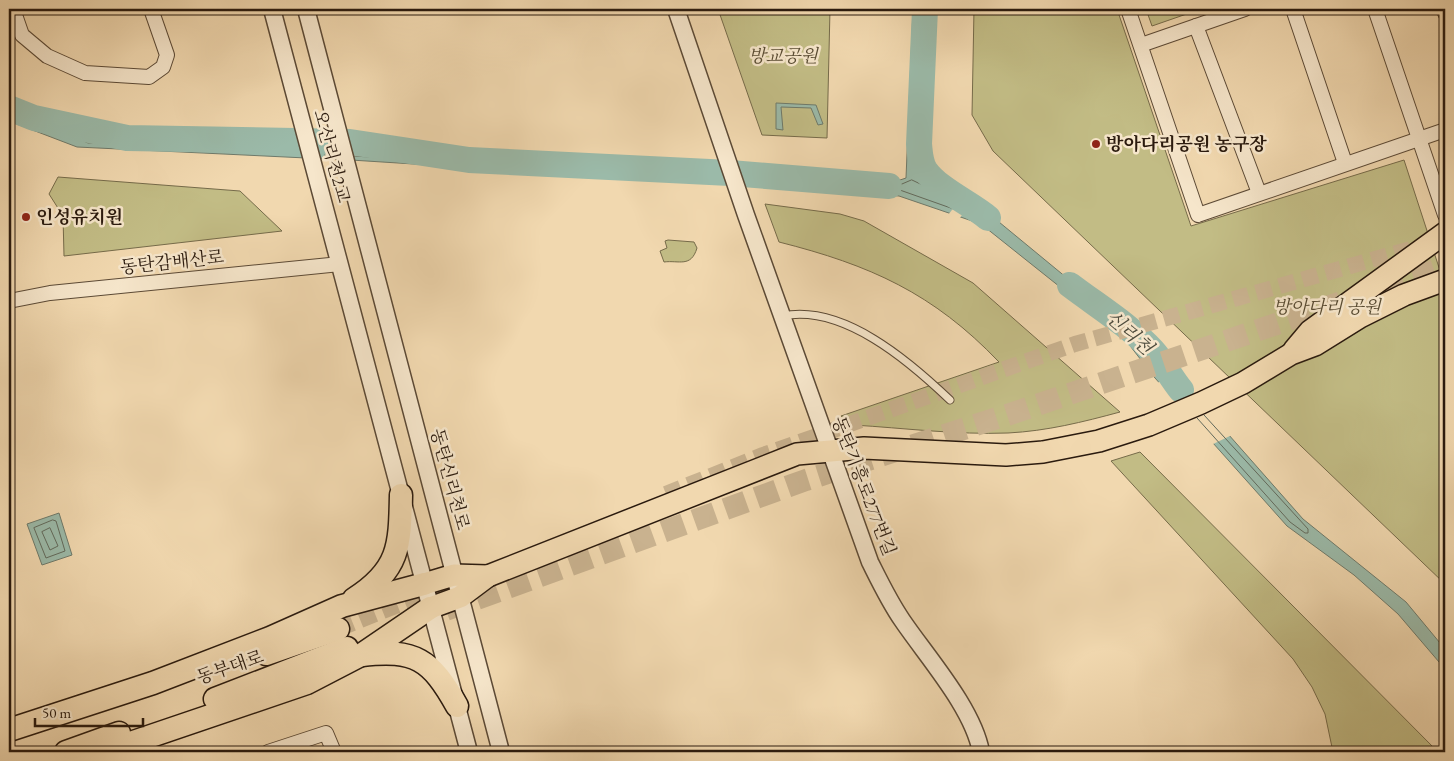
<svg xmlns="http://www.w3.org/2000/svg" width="1454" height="761" viewBox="0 0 1454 761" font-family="'EB Garamond','Noto Serif KR',serif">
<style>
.green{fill:#c2bc85;stroke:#766b4a}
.water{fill:#9bbaa9;stroke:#6e7a6b}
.pier{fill:#f1d8af}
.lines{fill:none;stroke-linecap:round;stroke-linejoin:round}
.shore{stroke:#626a5c;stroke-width:1}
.river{stroke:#9bbaa9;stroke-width:26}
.tertiary-tunnel{stroke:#c9b28f;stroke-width:16;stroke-dasharray:16 8;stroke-linecap:butt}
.trunk-tunnel{stroke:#c9b28f;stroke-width:22;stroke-dasharray:22 11;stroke-linecap:butt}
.service-casing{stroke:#5c4a36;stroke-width:9}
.minor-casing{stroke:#5c4a36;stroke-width:16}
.tertiary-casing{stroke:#5c4a36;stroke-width:19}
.primary-casing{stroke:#2a1a0e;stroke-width:24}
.trunk-casing{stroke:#2a1a0e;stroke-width:25}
.service{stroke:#f6e6cb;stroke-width:7}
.minor{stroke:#f6e6cb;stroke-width:14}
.tertiary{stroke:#f6e6cb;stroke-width:16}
.primary{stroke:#f1d8af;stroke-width:21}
.trunk{stroke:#f1d8af;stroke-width:22}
.poi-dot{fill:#8f2418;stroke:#f6e6cb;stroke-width:2}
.labels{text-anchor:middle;stroke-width:5;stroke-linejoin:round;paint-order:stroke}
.park-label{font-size:18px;font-style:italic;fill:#584b32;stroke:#f6e6cb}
.poi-label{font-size:18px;font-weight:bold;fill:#2a1a0e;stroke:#f6e6cb;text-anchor:start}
.street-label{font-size:18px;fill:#2a1a0e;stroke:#f6e6cb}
.water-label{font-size:19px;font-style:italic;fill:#4c4a3c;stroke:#f6e6cb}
</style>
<rect width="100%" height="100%" fill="#f1d8af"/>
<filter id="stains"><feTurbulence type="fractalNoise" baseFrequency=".004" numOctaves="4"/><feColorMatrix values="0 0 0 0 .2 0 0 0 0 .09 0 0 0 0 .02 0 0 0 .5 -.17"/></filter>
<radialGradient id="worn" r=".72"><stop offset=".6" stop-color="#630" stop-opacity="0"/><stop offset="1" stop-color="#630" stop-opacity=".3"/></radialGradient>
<g class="green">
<path d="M 718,9 L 830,9 L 827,138 L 762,135 Z"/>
<path d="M 974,9 L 1117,9 L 1191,226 L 1404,160 L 1445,286 L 1445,584 L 993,151 L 972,115 Z"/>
<path d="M 1146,9 L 1201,9 L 1152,26 Z"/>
<path d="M 58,177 L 240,191 L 282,231 L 64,256 L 63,216 L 49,194 Z"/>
<path d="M 765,204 L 840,214 L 864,221 L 973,283 L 1120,412 C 1083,422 1047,431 1008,433 C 957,435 904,428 853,425 L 841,416 L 999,362 C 933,293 870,265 779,242 Z"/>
<path d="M 668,240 L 694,242 L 697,248 C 691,268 679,260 664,262 L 660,251 L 667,248 L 665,241 Z"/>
<path d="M 1140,452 L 1438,752 L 1333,752 L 1325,714 L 1312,687 L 1293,659 L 1111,461 Z"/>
</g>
<g class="water">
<path d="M 913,9 L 927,9 C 923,38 927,72 912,98 L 917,179 L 982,208 L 1067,278 L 1176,375 L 1303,519 L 1406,602 L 1445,649 L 1445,669 L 1398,614 L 1354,575 L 1287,526 L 1155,378 L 1124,338 L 981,224 L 899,196 L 744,183 L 743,180 L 888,184 L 906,178 Z"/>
<path d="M 776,103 L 816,105 L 823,124 L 818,125 L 811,108 L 781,107 L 783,130 L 776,129 Z"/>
<path d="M 9,106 L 88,143 L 323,152 L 327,159 L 77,147 L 9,121 Z"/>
<path d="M 336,155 L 726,178 L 728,184 L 335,159 Z"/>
<path d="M 59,513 L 72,555 L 42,565 L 27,524 Z"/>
</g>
<g class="pier">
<path d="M 707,174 L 727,175 L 729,186 L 710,185 Z"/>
<path d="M 963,196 L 973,201 L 959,219 L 948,215 Z"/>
<path d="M 1178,374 L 1232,435 L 1211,445 L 1157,383 Z"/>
</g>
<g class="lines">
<g class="shore">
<path d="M 912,180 L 979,212 L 982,217 L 979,218 L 897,189 L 898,186 Z"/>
<path d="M 1180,399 L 1155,370 L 1156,366 L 1159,366 L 1188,396"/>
<path d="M 1197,418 L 1290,522 L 1305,533 L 1308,533 L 1308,529 L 1204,415"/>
<path d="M 53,520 L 56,521 L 65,551 L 46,558 L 34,528 Z"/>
<path d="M 50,528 L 58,546 L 50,550 L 42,532 Z"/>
</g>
<g class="river">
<path d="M 925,9 L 919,144 C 920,153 920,162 925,170 C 938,189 970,203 988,218"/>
<path d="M 9,108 L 34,118 L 127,138 L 350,142 L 469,160 L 730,173 L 889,186"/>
<path d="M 1070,285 C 1099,307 1129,325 1153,351 C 1163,362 1171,378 1181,390"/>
</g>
<g class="tertiary-tunnel">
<path d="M 666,494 L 763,455 L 1075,344 L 1421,246"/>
<path d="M 338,629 L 438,589"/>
</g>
<path class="trunk-tunnel" d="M 446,610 L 806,480 L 1016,412 L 1445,267"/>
<defs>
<path id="service" d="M 783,316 C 843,304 909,361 950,400"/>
<g id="minor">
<path d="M 13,9 L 22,35 L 47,56 L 85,73 L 149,77 L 163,67 L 167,55 L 151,9"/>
<path d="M 1128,9 L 1198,215 L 1445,130"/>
<path d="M 1293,9 L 1345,163"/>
<path d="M 1375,9 L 1445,215"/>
<path d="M 1444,9 L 1445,13"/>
<path d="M 1196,26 L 1259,193"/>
<path d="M 1141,45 L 1245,9"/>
<path d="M 9,301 L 50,293 L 340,264"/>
<path d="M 268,752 L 326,733 L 334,752"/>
</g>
<g id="tertiary">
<path d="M 272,9 L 469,752"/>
<path d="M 306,9 L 501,752"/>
<path d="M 676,9 L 746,215 L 870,562 C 880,582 889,601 902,620 C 927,657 973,708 981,752"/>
</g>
<g id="primary">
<path d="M 1294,350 L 1310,331 L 1445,233"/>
<path d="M 424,584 L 454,575 L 488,576"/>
<path d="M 430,608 L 460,597 L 488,576 L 797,454 L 864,448 L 1006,455 L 1043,452 L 1099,441 L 1149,425 L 1201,403 L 1243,383 L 1291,354 L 1315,345 L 1360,317 L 1404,295 L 1445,280"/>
</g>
<g id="trunk">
<path d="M 354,599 C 400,570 400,545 401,495"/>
<path d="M 266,654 L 338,629"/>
<path d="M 362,655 C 415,649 431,659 457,706"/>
<path d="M 215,699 L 347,648"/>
<path d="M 9,730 L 153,683 L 270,638 L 342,606 L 424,584"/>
<path d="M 66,752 L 119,733"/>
<path d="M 104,752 L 307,683 L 361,655 L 430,608"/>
</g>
</defs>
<use href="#service" class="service-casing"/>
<use href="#minor" class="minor-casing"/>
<use href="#tertiary" class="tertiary-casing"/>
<use href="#primary" class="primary-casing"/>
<use href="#trunk" class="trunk-casing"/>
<use href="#service" class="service"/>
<use href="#minor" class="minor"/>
<use href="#tertiary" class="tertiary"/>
<use href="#primary" class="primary"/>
<use href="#trunk" class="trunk"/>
</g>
<g class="poi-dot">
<circle cx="1096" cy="144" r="5"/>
<circle cx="26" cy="217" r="5"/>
</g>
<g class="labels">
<g class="park-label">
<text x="783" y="62">방교공원</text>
<text x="1327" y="313">방아다리 공원</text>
</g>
<g class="poi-label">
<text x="1106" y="150">방아다리공원 농구장</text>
<text x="36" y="223">인성유치원</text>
</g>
<g class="street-label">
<text transform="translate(332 156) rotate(75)" y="6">오산리천2교</text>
<text transform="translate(172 262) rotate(-6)" y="6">동탄감배산로</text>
<text transform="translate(450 479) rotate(75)" y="6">동탄신리천로</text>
<text transform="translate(864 486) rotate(69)" y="6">동탄기흥로277번길</text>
<text transform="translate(230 667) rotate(-19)" y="6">동부대로</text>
</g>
<g class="water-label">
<text transform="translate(1130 332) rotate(42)" y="7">신리천</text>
</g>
</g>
<rect width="1454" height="761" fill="none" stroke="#f1d8af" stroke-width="30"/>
<rect x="10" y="10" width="1434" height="741" fill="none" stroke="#2a1a0e" stroke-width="2.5"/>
<rect x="15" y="15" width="1424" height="731" fill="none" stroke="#2a1a0e"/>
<path d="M35 718v8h108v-8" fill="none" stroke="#2a1a0e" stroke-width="2.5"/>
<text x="42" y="718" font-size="15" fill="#2a1a0e" stroke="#f6e6cb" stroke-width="4" paint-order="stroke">50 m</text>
<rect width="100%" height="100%" filter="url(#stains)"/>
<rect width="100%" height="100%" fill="url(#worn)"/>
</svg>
